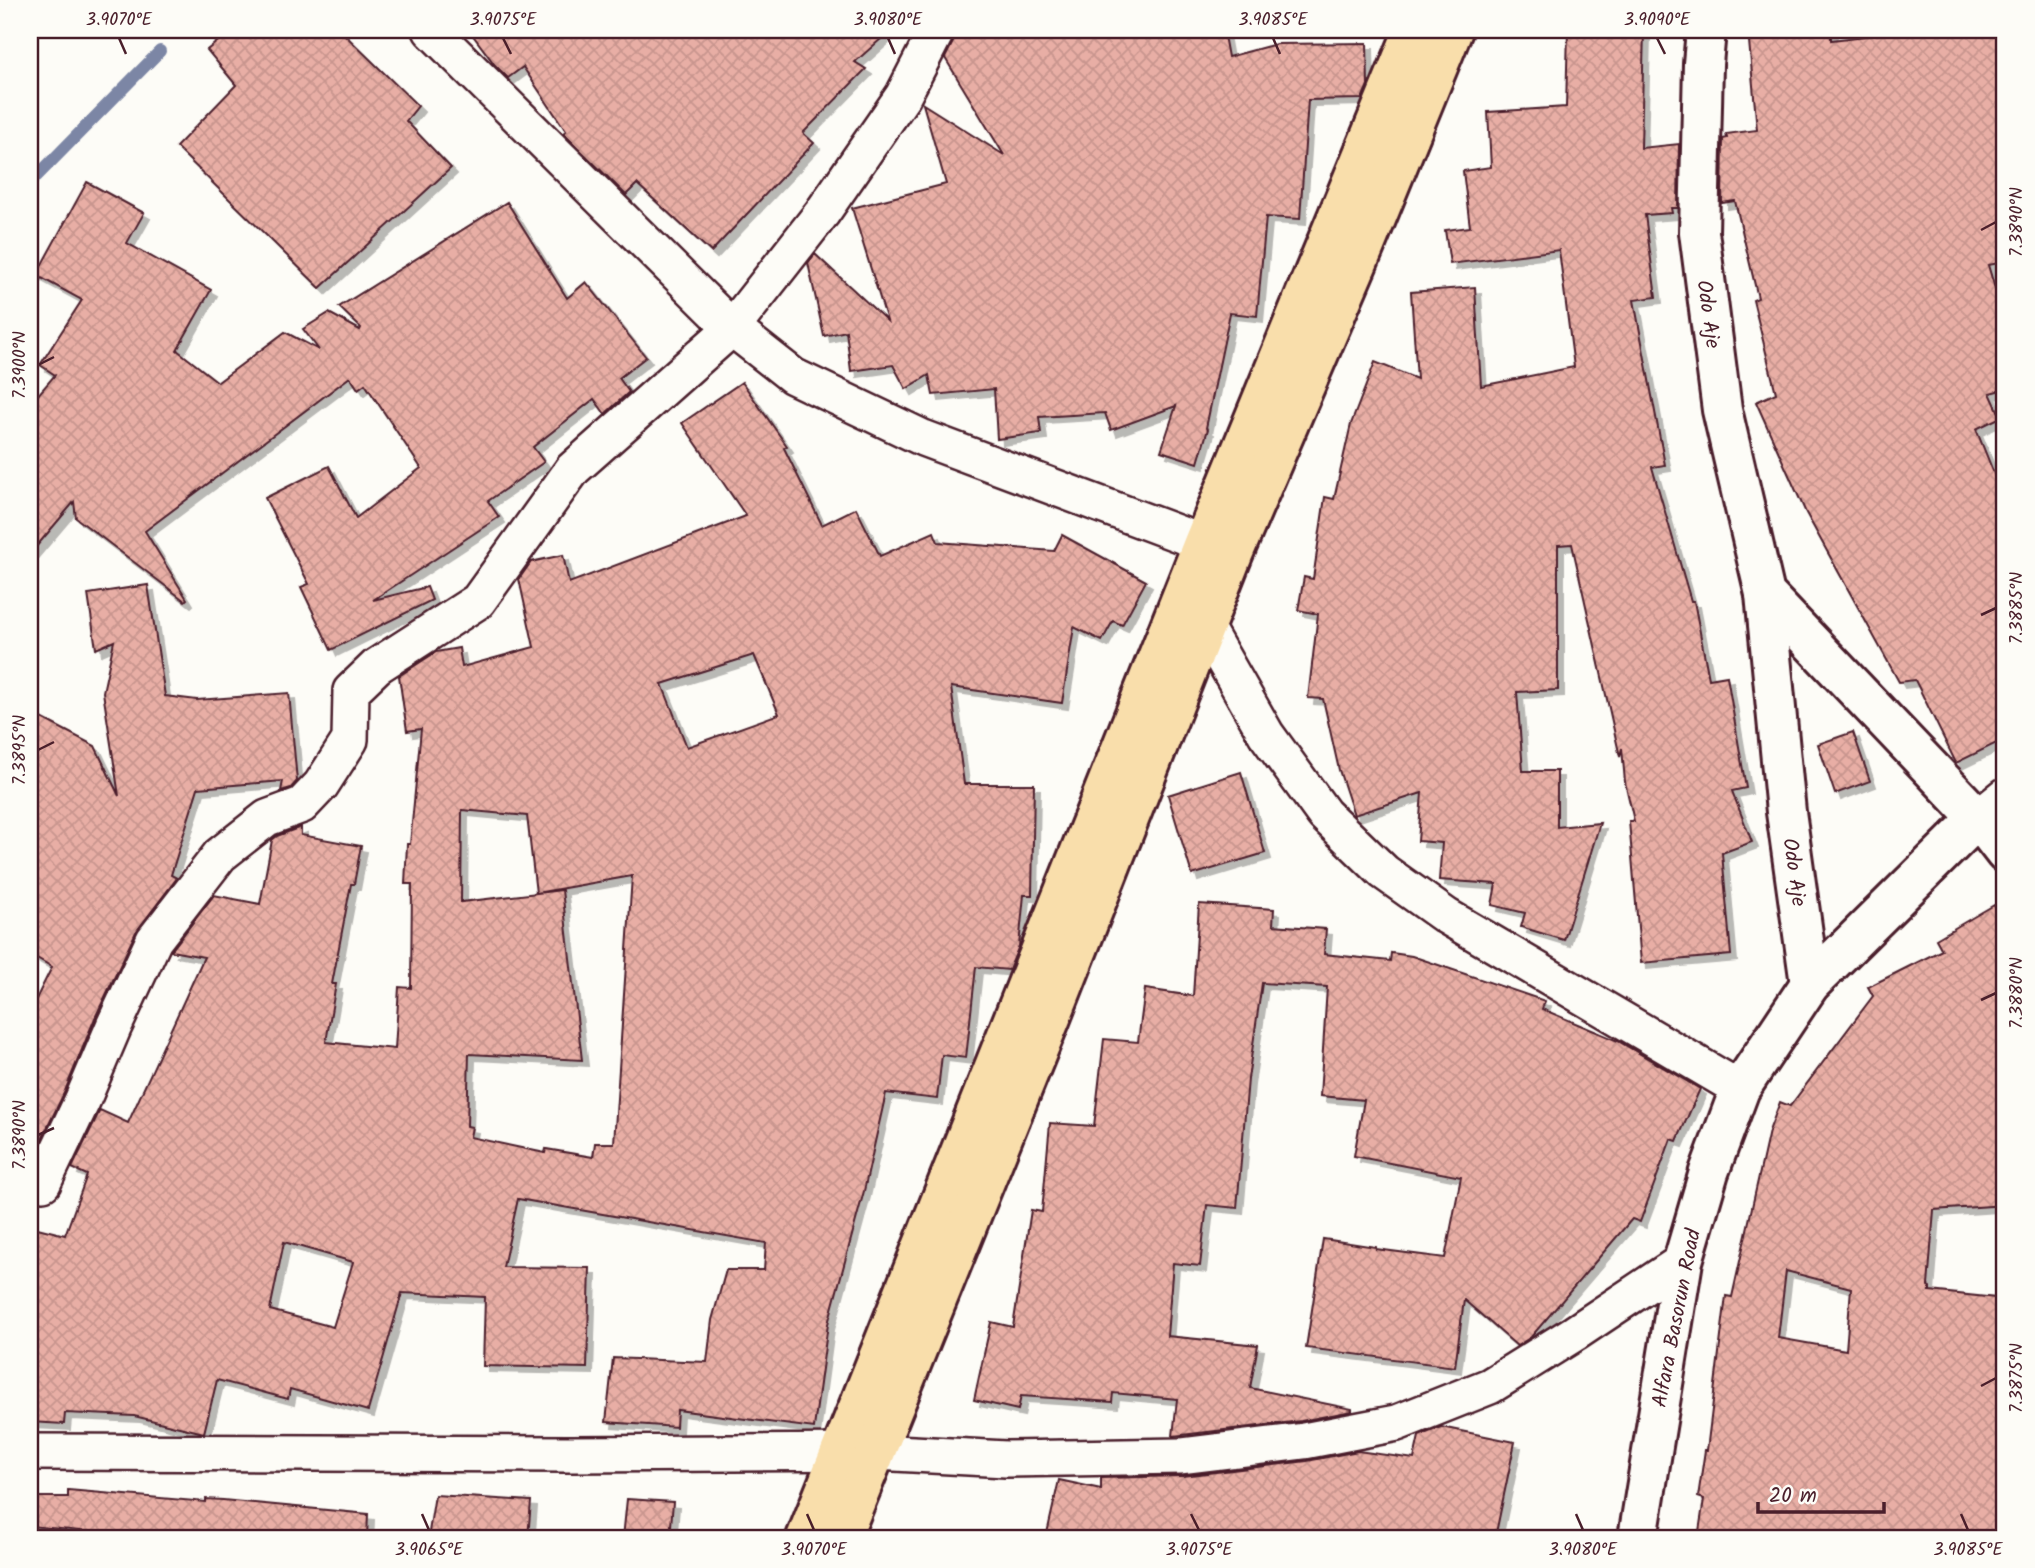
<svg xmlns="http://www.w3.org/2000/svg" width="2035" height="1568" viewBox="0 0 2035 1568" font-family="Kalam,sans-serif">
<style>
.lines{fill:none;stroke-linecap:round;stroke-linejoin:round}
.stream{stroke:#7c86a5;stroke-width:12}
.building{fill:url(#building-cross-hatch);stroke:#4a1f2b;stroke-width:2;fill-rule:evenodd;filter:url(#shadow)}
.street-casing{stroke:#4a1f2b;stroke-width:40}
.secondary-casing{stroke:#4a1f2b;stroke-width:44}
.highway-casing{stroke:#4a1f2b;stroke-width:44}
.street{stroke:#fdfcf7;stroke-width:35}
.secondary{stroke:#fdfcf7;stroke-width:38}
.highway{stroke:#f9deab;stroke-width:38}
.ticks{fill:none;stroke:#4a1f2b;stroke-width:2.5}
.labels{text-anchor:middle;stroke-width:5;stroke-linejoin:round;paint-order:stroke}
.street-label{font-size:21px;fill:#4a1f2b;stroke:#fdfcf7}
.neatline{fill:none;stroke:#4a1f2b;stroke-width:2.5}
.ticks-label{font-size:18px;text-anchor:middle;fill:#4a1f2b}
</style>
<defs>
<pattern id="building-cross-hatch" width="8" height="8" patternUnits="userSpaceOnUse" patternTransform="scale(1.75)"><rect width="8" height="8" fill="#e8aea5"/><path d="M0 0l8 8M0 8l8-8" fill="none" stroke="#c8958e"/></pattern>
<filter id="shadow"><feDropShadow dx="6" dy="6" stdDeviation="0" flood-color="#0004"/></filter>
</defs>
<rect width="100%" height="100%" fill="#fdfcf7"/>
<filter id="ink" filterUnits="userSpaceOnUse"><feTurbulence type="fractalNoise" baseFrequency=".0143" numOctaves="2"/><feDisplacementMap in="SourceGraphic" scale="14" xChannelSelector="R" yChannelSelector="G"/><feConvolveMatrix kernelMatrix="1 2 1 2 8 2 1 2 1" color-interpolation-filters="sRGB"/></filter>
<g filter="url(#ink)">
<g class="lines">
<path class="stream" d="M 30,183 L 160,51"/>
</g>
<g class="building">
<path d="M 232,30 L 340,30 L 418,106 L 406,121 L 451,168 L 320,288 L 176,147 L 236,85 L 207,50 Z"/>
<path d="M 469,30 L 891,30 L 855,62 L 866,69 L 803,133 L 814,143 L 711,252 L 637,184 L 626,195 L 563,133 L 566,131 L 523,67 L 508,78 L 495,65 Z"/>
<path d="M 966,30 L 1223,30 L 1228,57 L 1276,44 L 1367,43 L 1368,85 L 1362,99 L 1308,100 L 1300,219 L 1266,217 L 1257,316 L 1230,313 L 1206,428 L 1208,429 L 1198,463 L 1161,451 L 1176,406 L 1111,430 L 1105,413 L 1039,417 L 1041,433 L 997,439 L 994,389 L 933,395 L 929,375 L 906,389 L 893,365 L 851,371 L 846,331 L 824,336 L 808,263 L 815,254 L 887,321 L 852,208 L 946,184 L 923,104 L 1004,155 L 945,58 L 956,36 Z"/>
<path d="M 1568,30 L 1644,30 L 1641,148 L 1679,144 L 1678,208 L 1671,208 L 1672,213 L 1645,215 L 1656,297 L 1634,300 L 1665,465 L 1652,467 L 1691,601 L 1694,601 L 1709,679 L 1727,676 L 1746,788 L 1732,791 L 1752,842 L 1722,853 L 1731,955 L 1641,963 L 1629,821 L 1634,821 L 1625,782 L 1622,748 L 1620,757 L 1572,544 L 1558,545 L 1558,690 L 1517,692 L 1523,771 L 1557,771 L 1557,827 L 1600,823 L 1564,940 L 1521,927 L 1525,913 L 1492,905 L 1496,884 L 1439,880 L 1442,843 L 1418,841 L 1422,793 L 1354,815 L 1339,770 L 1323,699 L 1308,698 L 1318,614 L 1298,610 L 1304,577 L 1313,579 L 1325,497 L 1334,499 L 1351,424 L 1375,362 L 1417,379 L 1411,292 L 1475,287 L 1481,386 L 1574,367 L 1559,250 L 1450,264 L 1445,230 L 1470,227 L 1463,171 L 1491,167 L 1488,112 L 1566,107 Z"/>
<path d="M 1748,30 L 1831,30 L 1831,40 L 1915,30 L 1940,30 L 1940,33 L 2005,30 L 2005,262 L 1988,265 L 2005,322 L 2005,389 L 1990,393 L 2001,417 L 1976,429 L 2005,501 L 2005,739 L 1956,763 L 1915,680 L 1899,682 L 1806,513 L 1756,402 L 1776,393 L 1753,300 L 1758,298 L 1735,201 L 1722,203 L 1723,139 L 1727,138 L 1726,134 L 1757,130 Z"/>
<path d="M 87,182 L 144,213 L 127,243 L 211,290 L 177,350 L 218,382 L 285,332 L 319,350 L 303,329 L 329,313 L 360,330 L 361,328 L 339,307 L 507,202 L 567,298 L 586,282 L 646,357 L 619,378 L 629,392 L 605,414 L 594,399 L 533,447 L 544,462 L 488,501 L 499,517 L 373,600 L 427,587 L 432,600 L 331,650 L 301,587 L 309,584 L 265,498 L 329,466 L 356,518 L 421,468 L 365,384 L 358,389 L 350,377 L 145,531 L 187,599 L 185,601 L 76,518 L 74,502 L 30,554 L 30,404 L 55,375 L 40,365 L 82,300 L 36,275 Z"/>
<path d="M 742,382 L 787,446 L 784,448 L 822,525 L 856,508 L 880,556 L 934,532 L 938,542 L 1054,551 L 1062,535 L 1146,581 L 1122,625 L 1113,621 L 1102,641 L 1074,627 L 1062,703 L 951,687 L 964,784 L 1034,784 L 1032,895 L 1024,895 L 1019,946 L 1009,970 L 976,967 L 966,1058 L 942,1055 L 937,1099 L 886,1093 L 864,1191 L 828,1324 L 814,1428 L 677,1410 L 676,1427 L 606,1422 L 613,1358 L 707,1362 L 712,1320 L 726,1270 L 764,1270 L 766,1243 L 518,1199 L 503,1267 L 590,1268 L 587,1368 L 483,1366 L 485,1297 L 402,1293 L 368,1411 L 290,1389 L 288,1399 L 217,1380 L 204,1433 L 134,1416 L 65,1413 L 64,1424 L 30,1422 L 30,1226 L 65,1235 L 87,1175 L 72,1168 L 100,1110 L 128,1123 L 204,957 L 171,951 L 214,895 L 260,904 L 272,840 L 277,836 L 301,827 L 301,835 L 361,846 L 354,884 L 351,884 L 332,984 L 336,984 L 326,1042 L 395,1049 L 399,987 L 411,988 L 412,884 L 405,884 L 407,844 L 410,844 L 421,729 L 407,731 L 399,676 L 436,652 L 459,648 L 462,667 L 534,647 L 519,579 L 531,562 L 563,555 L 569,583 L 746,516 L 682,423 ZM 754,655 L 779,714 L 687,747 L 662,684 ZM 462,810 L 527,816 L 536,893 L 632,876 L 614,1143 L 595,1143 L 593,1157 L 546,1149 L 545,1153 L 470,1137 L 472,1127 L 467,1126 L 469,1054 L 582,1060 L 562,890 L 461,902 ZM 284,1242 L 353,1262 L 333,1327 L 270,1310 Z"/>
<path d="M 148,585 L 165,696 L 197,700 L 289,693 L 297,781 L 291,788 L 281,791 L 283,781 L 198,788 L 171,875 L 177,878 L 136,932 L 95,1018 L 65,1091 L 36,1151 L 30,1160 L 30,1011 L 52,967 L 30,954 L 30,712 L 95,746 L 119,796 L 103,692 L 114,641 L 96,649 L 88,594 Z"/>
<path d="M 1853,732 L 1870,781 L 1835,794 L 1818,744 Z"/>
<path d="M 1241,772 L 1265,853 L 1192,875 L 1168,795 Z"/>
<path d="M 1199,904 L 1274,909 L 1273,925 L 1326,929 L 1324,954 L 1390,961 L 1391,953 L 1412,956 L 1545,1001 L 1542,1009 L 1618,1041 L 1700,1089 L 1677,1141 L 1671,1139 L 1640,1222 L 1632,1219 L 1531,1337 L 1517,1346 L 1464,1300 L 1455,1367 L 1306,1348 L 1323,1239 L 1376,1247 L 1376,1249 L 1445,1258 L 1461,1177 L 1354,1156 L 1364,1100 L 1320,1096 L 1327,987 L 1262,983 L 1248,1079 L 1237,1208 L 1207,1205 L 1200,1266 L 1173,1263 L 1167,1336 L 1258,1345 L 1250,1388 L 1352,1409 L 1352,1411 L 1301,1421 L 1173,1436 L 1177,1399 L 1113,1393 L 1112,1402 L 1021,1396 L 1018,1410 L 974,1400 L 991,1322 L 1013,1327 L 1031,1210 L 1042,1212 L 1050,1123 L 1094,1126 L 1104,1039 L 1138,1042 L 1145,989 L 1193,996 Z"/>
<path d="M 1994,905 L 2005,924 L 2005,1205 L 1934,1210 L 1928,1286 L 1930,1287 L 1930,1291 L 2005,1299 L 2005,1538 L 1698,1538 L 1704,1499 L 1698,1497 L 1705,1450 L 1707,1450 L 1726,1296 L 1732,1297 L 1769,1131 L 1780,1102 L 1790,1106 L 1873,996 L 1868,987 L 1942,950 L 1936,939 ZM 1786,1271 L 1851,1288 L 1846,1350 L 1778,1338 Z"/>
<path d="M 1441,1427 L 1515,1442 L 1495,1538 L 1046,1538 L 1059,1480 L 1101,1489 L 1101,1478 L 1183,1476 L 1307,1461 L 1358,1451 L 1414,1459 L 1419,1436 Z"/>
<path d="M 68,1490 L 206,1502 L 206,1499 L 223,1500 L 368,1514 L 367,1538 L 150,1538 L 30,1526 L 30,1497 L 68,1497 Z"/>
<path d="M 435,1495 L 531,1501 L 528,1538 L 428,1538 Z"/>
<path d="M 627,1499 L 673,1502 L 670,1538 L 623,1538 Z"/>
</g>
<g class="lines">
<defs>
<g id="street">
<path d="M 431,30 L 732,328 L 793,376 L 923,438 L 1203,543"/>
<path d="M 1205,627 L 1266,734 L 1324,814 L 1384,872 L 1446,916 L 1740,1089"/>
<path d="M 1978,818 L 2005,796"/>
<path d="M 43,1183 L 83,1099 L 114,1026 L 154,940 L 220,855 L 267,818 L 302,805 L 321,785 L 350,740 L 351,691 L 377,666 L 478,601 L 573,469 L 732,328 L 822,213 L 903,96 L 937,30"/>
<path d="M 30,1452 L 571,1454 L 876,1452 L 1006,1459 L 1181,1456 L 1304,1441 L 1397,1423 L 1490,1386 L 1575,1333 L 1683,1261"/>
</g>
<g id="secondary">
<path d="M 1706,30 L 1703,64 L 1699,232 L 1722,410 L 1765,594 L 1978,818 L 2005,853"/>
<path d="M 1765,594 L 1786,812 L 1810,984"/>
<path d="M 1638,1538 L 1683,1261 L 1709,1172 L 1740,1089 L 1810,984 L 1978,818"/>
</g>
<g id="highway">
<path d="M 806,1538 L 1203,543 L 1414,30"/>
<path d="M 841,1538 L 1051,1018 L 1234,552 L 1365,246 L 1453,30"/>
</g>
</defs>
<use href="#street" class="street-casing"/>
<use href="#secondary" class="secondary-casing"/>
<use href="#highway" class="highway-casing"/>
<use href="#street" class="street"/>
<use href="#secondary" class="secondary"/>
<use href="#highway" class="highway"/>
</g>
</g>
<path class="ticks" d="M 119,38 L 126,54M 503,38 L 511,54M 888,38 L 895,54M 1273,38 L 1280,54M 1657,38 L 1665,54M 1981,230 L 1996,222M 38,365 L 54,357M 1981,615 L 1996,608M 38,750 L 54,742M 1981,1000 L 1996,993M 38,1135 L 54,1128M 1981,1386 L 1996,1378M 422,1514 L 429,1530M 807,1514 L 814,1530M 1191,1514 L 1199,1530M 1576,1514 L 1583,1530M 1961,1514 L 1968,1530"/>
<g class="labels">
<g class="street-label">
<text transform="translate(1709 314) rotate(82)" y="7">Odo Aje</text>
<text transform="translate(1795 872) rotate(82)" y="7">Odo Aje</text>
<text transform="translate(1676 1318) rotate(-79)" y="7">Alfara Basorun Road</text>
</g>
</g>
<rect width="2035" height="1568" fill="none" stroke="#fdfcf7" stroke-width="77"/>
<path d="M1758 1502v10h126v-10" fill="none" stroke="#4a1f2b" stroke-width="3.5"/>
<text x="1769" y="1502" font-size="21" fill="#4a1f2b" stroke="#fdfcf7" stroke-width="5" paint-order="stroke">20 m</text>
<rect x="38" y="38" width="1958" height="1492" class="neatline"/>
<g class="ticks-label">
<text x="119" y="25">3.9070°E</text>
<text x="503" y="25">3.9075°E</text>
<text x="888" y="25">3.9080°E</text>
<text x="1273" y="25">3.9085°E</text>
<text x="1657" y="25">3.9090°E</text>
<text transform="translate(2016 222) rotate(-90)" y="6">7.3890°N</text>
<text transform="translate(19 365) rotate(-90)" y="6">7.3900°N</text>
<text transform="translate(2016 608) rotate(-90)" y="6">7.3885°N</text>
<text transform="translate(19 750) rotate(-90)" y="6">7.3895°N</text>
<text transform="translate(2016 993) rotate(-90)" y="6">7.3880°N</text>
<text transform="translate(19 1135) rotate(-90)" y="6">7.3890°N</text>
<text transform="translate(2016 1378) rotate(-90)" y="6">7.3875°N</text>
<text x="429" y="1555">3.9065°E</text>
<text x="814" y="1555">3.9070°E</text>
<text x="1199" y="1555">3.9075°E</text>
<text x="1583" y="1555">3.9080°E</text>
<text x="1968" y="1555">3.9085°E</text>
</g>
</svg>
